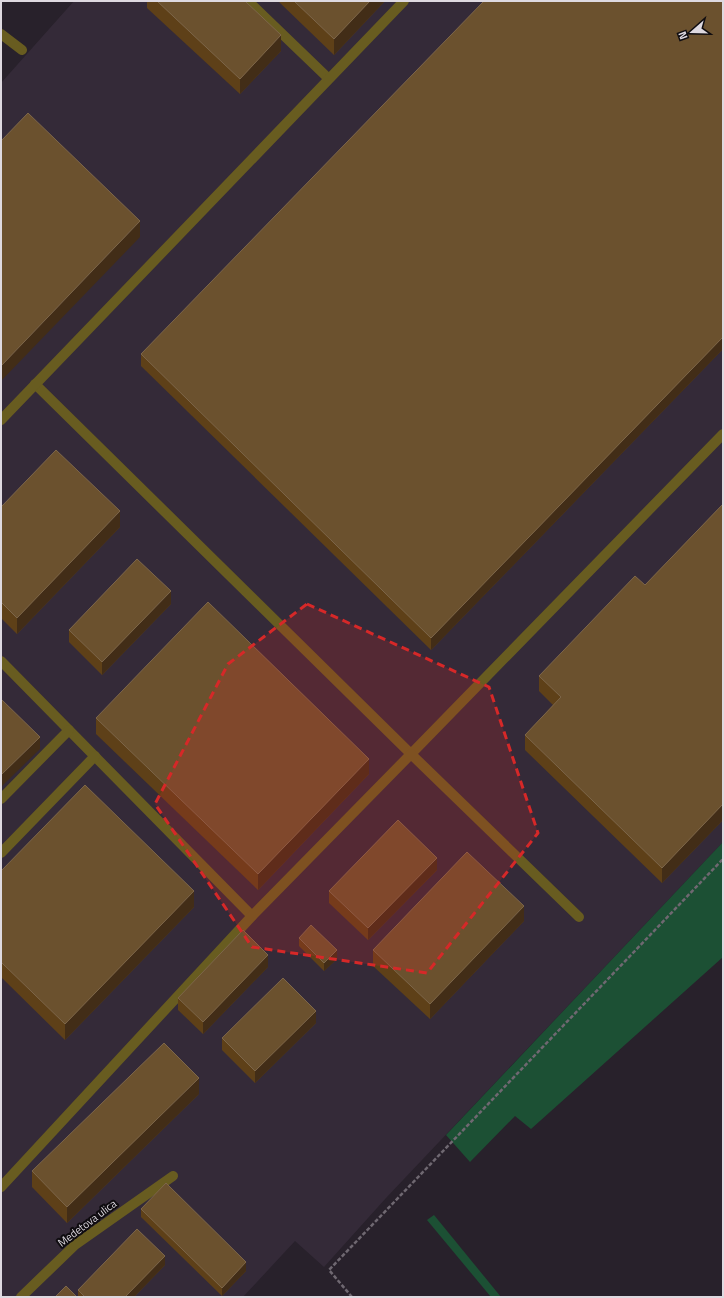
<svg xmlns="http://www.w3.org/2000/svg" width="724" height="1298" viewBox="0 0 724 1298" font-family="'Titillium Web',sans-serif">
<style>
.built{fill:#342a38}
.green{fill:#1c5034}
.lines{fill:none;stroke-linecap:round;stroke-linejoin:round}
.path{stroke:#6f6871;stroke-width:2.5;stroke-dasharray:4 2;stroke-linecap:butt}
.minor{stroke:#685c20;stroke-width:10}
.wall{fill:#5e4018}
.shaded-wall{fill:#422d17}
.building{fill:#6b512e;stroke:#7d664a}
.marked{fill:#d62828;fill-opacity:0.2;stroke:#d62828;stroke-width:3;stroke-dasharray:8 5;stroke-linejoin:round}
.labels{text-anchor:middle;stroke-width:4;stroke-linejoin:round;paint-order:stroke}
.street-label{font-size:11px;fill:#ded9e0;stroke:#0f0c10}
</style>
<rect width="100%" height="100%" fill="#28212b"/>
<path class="built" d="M 74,1 L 723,1 L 723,842 L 386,1198 L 324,1267 L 295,1241 L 243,1297 L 1,1297 L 1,83 Z"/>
<g class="green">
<path d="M 723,842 L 723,957 L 531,1129 L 515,1116 L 470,1162 L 446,1135 Z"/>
<path d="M 434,1215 L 501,1297 L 491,1297 L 427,1220 Z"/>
</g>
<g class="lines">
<path class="path" d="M 352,1297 L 329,1270 L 723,859"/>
<g class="minor">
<path d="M 248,1 L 328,78"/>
<path d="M 1,34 L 22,50"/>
<path d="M 35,384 L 411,754 L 723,434"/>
<path d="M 1,420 L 404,1"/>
<path d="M 1,661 L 252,916"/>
<path d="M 1,799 L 69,730"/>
<path d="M 1,853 L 95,756"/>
<path d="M 1,1187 L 252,916 L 411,754 L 579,917"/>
<path d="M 21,1297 L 75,1245 L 173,1176"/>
</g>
</g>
<g class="wall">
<path d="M 147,1 L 245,1 L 281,51 L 240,94 L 147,8 Z"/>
<path d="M 278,1 L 385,1 L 334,55 Z"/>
<path d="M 723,1 L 723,349 L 431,650 L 141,366 L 141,354 Z"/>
<path d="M 723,504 L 723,820 L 662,883 L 525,750 L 525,735 L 553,705 L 539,691 L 539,676 L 645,585 Z"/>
<path d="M 1,507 L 120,527 L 17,634 L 1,618 Z"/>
<path d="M 171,604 L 102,675 L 69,642 L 69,630 Z"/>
<path d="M 96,718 L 369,774 L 258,890 L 96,734 Z"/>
<path d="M 437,870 L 368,940 L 329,903 L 329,891 Z"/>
<path d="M 1,871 L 194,907 L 65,1040 L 1,977 Z"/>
<path d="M 524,921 L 430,1019 L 373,966 L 373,950 Z"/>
<path d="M 299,938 L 337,959 L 324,971 L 299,946 Z"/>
<path d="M 268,967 L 203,1034 L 178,1010 L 178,998 Z"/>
<path d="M 316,1023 L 255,1083 L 222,1050 L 222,1038 Z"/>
<path d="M 199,1094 L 67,1223 L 32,1187 L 32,1171 Z"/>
<path d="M 141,1209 L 246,1271 L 222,1296 L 141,1217 Z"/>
<path d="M 165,1265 L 134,1297 L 78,1297 L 78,1290 Z"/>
</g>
<g class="shaded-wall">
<path d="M 370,1 L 385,1 L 334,55 L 334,39 Z"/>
<path d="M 281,35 L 281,51 L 240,94 L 240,79 Z"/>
<path d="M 140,221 L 140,237 L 1,381 L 1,366 Z"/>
<path d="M 723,337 L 723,349 L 431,650 L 431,638 Z"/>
<path d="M 120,511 L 120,527 L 17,634 L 17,618 Z"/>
<path d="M 171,591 L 171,604 L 102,675 L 102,662 Z"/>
<path d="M 40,737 L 40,749 L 1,787 L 1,775 Z"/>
<path d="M 369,759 L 369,774 L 258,890 L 258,874 Z"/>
<path d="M 723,804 L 723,820 L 662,883 L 662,868 Z"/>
<path d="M 437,858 L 437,870 L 368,940 L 368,928 Z"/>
<path d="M 194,891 L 194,907 L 65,1040 L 65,1024 Z"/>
<path d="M 524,906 L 524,921 L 430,1019 L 430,1004 Z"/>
<path d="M 337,950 L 337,959 L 324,971 L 324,963 Z"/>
<path d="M 268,955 L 268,967 L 203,1034 L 203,1022 Z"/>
<path d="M 316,1011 L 316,1023 L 255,1083 L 255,1071 Z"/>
<path d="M 199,1078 L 199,1094 L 67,1223 L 67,1207 Z"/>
<path d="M 165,1256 L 165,1265 L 134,1297 L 125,1297 Z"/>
<path d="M 246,1262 L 246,1271 L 222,1296 L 222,1288 Z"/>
</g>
<g class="building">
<path d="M 157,1 L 245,1 L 281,35 L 240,79 Z"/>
<path d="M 294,1 L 370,1 L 334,39 Z"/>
<path d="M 484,1 L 723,1 L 723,337 L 431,638 L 141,354 Z"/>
<path d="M 28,113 L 140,221 L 1,366 L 1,141 Z"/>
<path d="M 56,450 L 120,511 L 17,618 L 1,602 L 1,507 Z"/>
<path d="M 723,504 L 723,804 L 662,868 L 525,735 L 561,697 L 539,676 L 635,576 L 645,585 Z"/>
<path d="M 137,559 L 171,591 L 102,662 L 69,630 Z"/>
<path d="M 208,602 L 369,759 L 258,874 L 96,718 Z"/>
<path d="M 1,699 L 40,737 L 1,775 Z"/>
<path d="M 85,785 L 194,891 L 65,1024 L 1,962 L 1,871 Z"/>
<path d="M 398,820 L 437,858 L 368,928 L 329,891 Z"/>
<path d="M 467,852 L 524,906 L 430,1004 L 373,950 Z"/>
<path d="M 311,925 L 337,950 L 324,963 L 299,938 Z"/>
<path d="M 243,930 L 268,955 L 203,1022 L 178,998 Z"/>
<path d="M 283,978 L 316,1011 L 255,1071 L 222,1038 Z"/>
<path d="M 164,1043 L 199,1078 L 67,1207 L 32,1171 Z"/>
<path d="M 166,1183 L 246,1262 L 222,1288 L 141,1209 Z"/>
<path d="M 137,1229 L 165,1256 L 125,1297 L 85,1297 L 78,1290 Z"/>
<path d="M 66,1286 L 77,1297 L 55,1297 Z"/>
</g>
<path class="marked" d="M 307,604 L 489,687 L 538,833 L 427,973 L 252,947 L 155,804 L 228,664 Z"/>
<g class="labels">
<g class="street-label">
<text transform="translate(87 1223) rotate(-37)" y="4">Medetova ulica</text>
</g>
</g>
<rect width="724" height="1298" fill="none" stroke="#ded9e0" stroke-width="4"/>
<g transform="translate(692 32) rotate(250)" stroke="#0f0c10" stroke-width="3" paint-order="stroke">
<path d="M0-3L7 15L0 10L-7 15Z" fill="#ded9e0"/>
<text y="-6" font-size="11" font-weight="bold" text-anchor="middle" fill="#ded9e0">N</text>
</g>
</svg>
